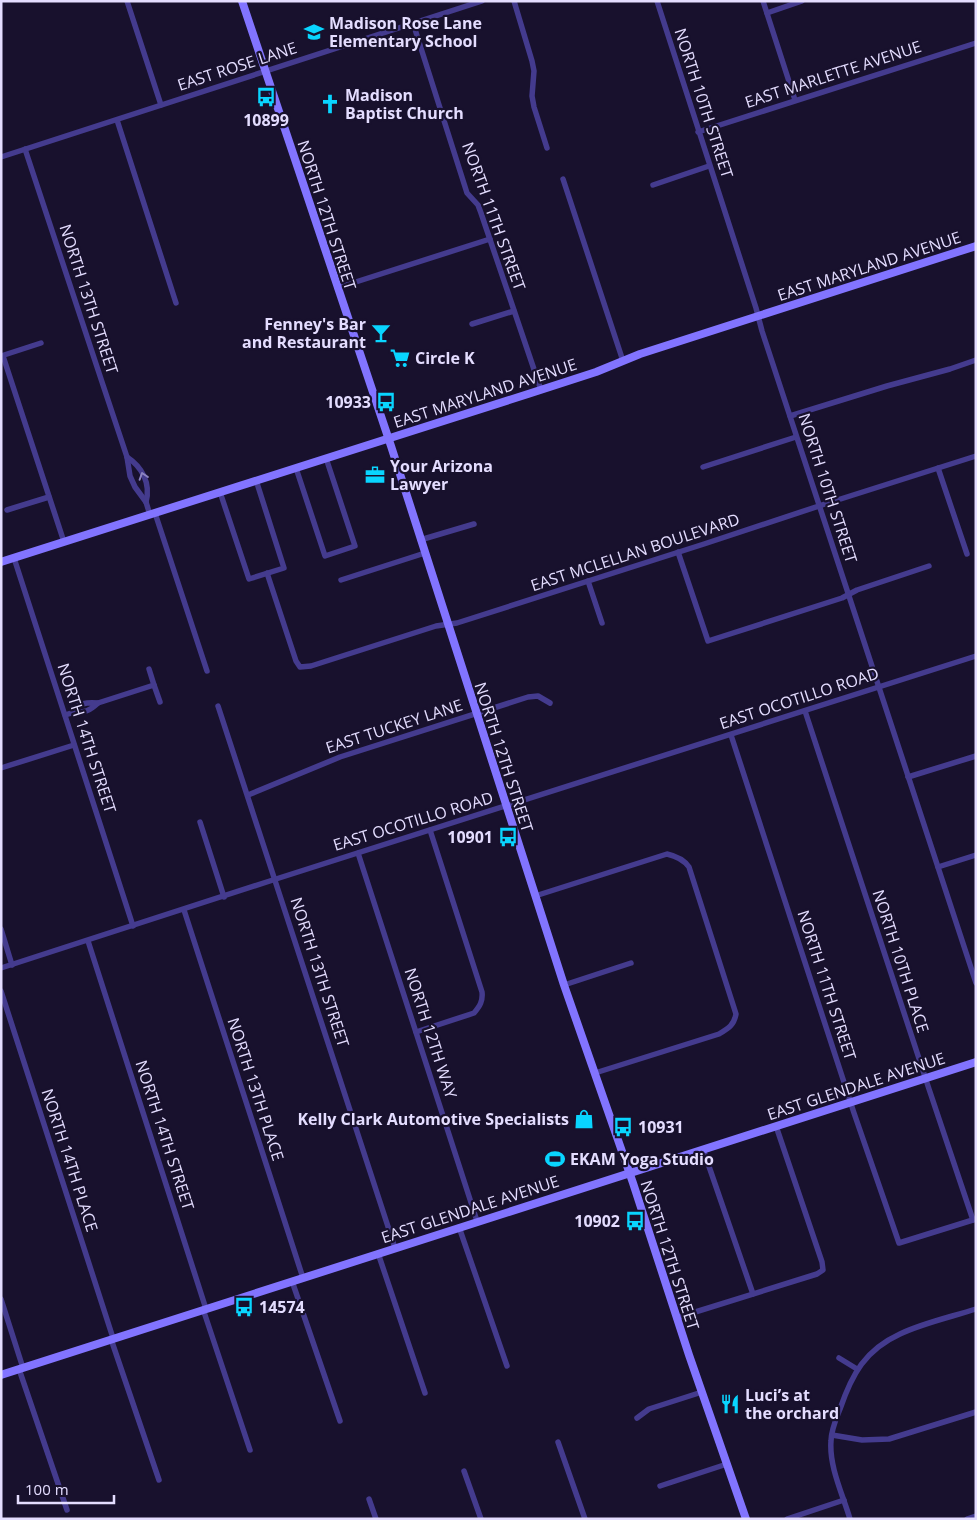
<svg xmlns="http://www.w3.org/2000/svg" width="977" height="1520" viewBox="0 0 977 1520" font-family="'Open Sans',sans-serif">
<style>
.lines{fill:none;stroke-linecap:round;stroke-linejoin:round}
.street{stroke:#443b8e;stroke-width:5.5}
.secondary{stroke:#8274ff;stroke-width:8}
.oneway{stroke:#8c84c1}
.labels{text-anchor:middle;stroke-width:4.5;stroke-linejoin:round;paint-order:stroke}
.poi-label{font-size:16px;font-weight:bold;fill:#e4ddff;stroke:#18112d;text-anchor:start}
.street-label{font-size:16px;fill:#e4ddff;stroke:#18112d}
</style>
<rect width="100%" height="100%" fill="#18112d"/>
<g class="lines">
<g class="street">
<path d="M 127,1 L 161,105"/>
<path d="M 514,1 L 532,61 L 534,71 L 532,96 L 534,107 L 547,148"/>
<path d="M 657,1 L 756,308 L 762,331 L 976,983"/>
<path d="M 763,1 L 795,100"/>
<path d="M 767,13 L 802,1"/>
<path d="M 413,23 L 467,193 L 478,205 L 481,213 L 541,390"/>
<path d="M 117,120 L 176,303"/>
<path d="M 698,132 L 976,43"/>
<path d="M 25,149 L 103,385 L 127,457 L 130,476 L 135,487 L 146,502 L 150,515"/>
<path d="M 1,157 L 482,1"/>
<path d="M 563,179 L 623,361"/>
<path d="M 653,185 L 709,166"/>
<path d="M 337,288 L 490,239"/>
<path d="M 472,324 L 514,311"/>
<path d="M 1,356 L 41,343"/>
<path d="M 3,356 L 64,542"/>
<path d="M 790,416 L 887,386 L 950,369 L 976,360"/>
<path d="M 127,457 C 142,467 151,483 146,502"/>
<path d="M 703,467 L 796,437"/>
<path d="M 296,468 L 325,556 L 355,546 L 326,458"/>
<path d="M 938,468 L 967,554"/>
<path d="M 220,492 L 249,579 L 284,568 L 256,480"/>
<path d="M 7,510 L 49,497"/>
<path d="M 155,513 L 207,671"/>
<path d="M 420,540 L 474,524"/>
<path d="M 678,552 L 708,641 L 842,598 L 857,590 L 929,566"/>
<path d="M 14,558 L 133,926"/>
<path d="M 267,573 L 296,661 L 300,667 L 311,666 L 436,626 L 457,623 L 704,544 L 828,503 L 976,456"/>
<path d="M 341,580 L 425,553"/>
<path d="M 588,581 L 602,623"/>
<path d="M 149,669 L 154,685"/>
<path d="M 98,703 L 154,685 L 160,702"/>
<path d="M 218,706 L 395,1248"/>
<path d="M 805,711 L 929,1089 L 973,1220"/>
<path d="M 65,715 C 80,709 83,717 98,703 C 87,702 78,703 72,712"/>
<path d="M 731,735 L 854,1113 L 899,1243 L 976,1219"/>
<path d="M 1,768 L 74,745"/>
<path d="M 908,777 L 976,756"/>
<path d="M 248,795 L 340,757 L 528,697 L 538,696 L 550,703"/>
<path d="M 200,822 L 224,897"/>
<path d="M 358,853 L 477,1221"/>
<path d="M 938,867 L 976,855"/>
<path d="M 535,896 L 667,854 C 676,856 684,860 689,867 L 736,1014 C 734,1025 729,1028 719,1034 L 595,1073"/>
<path d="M 184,910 L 303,1278"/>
<path d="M 1,929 L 12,965"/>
<path d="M 88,941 L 206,1309"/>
<path d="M 1,968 L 276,879 L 976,656"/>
<path d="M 564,985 L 631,963"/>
<path d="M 1,991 L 113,1338"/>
<path d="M 416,1032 L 474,1013 C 480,1006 483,1001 482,992 L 430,830"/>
<path d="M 703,1149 L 753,1294"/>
<path d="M 459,1227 L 507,1366"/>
<path d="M 378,1253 L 425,1393"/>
<path d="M 292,1281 L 340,1421"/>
<path d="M 1,1299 L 23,1368"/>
<path d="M 203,1309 L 250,1450"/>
<path d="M 676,1318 L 817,1274 L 823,1270 L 822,1262 L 776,1126"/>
<path d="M 111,1339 L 159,1480"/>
<path d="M 839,1358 L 857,1369"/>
<path d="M 19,1369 L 67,1510"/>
<path d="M 637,1418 L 649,1409 L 702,1392"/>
<path d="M 832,1435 L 862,1440 L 889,1439 L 976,1412"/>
<path d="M 558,1442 L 585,1519"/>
<path d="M 464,1471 L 481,1519"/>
<path d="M 660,1486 L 727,1464"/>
<path d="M 369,1499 L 376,1519"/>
<path d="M 787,1519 L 844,1500"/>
<path d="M 850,1519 C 843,1495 829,1467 831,1441 C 831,1430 836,1419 840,1409 C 852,1374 865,1350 900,1334 C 923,1323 951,1317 976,1309"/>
<path d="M 967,1519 L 976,1516"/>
</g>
<g class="secondary">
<path d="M 242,1 L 391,446 L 564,985 L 633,1183 L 689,1355 L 746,1519"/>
<path d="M 1,562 L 528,394 L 596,372 L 640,354 L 976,246"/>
<path d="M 1,1375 L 976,1062"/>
</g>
</g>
<defs><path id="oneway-chevron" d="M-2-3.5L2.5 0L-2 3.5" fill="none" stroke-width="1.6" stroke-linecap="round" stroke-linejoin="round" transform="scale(1.25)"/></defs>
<use class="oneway" href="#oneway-chevron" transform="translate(143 476) rotate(-108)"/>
<defs>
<symbol id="school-bare" viewBox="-9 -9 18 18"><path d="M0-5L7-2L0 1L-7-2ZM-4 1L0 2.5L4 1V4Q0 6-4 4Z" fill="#09d5ff" stroke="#18112d" stroke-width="2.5" paint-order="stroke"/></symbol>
<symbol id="bus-bare" viewBox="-9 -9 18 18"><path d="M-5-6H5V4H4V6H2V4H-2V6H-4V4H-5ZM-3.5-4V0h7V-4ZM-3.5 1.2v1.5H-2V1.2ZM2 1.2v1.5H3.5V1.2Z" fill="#09d5ff" stroke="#18112d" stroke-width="2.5" paint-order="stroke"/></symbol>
<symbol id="church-bare" viewBox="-9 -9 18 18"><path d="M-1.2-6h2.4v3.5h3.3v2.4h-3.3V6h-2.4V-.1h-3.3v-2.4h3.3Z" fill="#09d5ff" stroke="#18112d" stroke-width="2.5" paint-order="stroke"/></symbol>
<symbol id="bar-bare" viewBox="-9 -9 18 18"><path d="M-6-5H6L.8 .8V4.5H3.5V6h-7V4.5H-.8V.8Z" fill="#09d5ff" stroke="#18112d" stroke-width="2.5" paint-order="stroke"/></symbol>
<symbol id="supermarket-bare" viewBox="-9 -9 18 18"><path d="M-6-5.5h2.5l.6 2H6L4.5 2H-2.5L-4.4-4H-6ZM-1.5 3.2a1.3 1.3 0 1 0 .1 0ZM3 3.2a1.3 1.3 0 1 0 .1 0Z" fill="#09d5ff" stroke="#18112d" stroke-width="2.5" paint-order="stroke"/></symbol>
<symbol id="office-bare" viewBox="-9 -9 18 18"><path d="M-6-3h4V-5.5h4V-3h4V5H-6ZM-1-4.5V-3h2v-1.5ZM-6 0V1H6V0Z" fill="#09d5ff" stroke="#18112d" stroke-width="2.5" paint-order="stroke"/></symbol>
<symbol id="shop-bare" viewBox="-9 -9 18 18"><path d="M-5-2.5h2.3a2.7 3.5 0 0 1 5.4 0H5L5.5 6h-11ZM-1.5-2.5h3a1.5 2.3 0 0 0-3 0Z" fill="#09d5ff" stroke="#18112d" stroke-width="2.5" paint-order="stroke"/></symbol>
<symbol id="stadium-bare" viewBox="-9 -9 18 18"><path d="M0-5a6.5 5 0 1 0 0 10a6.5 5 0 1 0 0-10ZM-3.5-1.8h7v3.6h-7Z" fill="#09d5ff" stroke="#18112d" stroke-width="2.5" paint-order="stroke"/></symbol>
<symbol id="restaurant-bare" viewBox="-9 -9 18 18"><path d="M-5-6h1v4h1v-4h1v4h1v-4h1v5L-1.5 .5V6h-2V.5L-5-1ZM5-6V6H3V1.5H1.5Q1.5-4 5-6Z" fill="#09d5ff" stroke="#18112d" stroke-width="2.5" paint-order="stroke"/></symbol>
</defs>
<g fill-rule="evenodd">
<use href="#school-bare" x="300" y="18" width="28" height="28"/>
<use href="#bus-bare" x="252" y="83" width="28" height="28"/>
<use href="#church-bare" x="316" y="90" width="28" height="28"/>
<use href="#bar-bare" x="367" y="319" width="28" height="28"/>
<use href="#supermarket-bare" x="386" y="344" width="28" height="28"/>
<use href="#bus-bare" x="372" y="388" width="28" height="28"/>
<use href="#office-bare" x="361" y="461" width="28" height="28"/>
<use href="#bus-bare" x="494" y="823" width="28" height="28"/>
<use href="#shop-bare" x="570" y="1105" width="28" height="28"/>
<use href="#bus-bare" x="609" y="1113" width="28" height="28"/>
<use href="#stadium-bare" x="541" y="1145" width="28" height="28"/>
<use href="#bus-bare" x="621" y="1207" width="28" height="28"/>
<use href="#bus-bare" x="230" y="1293" width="28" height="28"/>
<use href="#restaurant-bare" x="716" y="1390" width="28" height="28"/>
</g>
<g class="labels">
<g class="poi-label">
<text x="329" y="29">Madison Rose Lane<tspan x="329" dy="18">Elementary School</tspan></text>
<text x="345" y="101">Madison<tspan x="345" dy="18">Baptist Church</tspan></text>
<text x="266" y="126" text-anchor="middle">10899</text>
<text x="366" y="330" text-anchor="end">Fenney's Bar<tspan x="366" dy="18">and Restaurant</tspan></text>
<text x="415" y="364">Circle K</text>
<text x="371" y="408" text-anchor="end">10933</text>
<text x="390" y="472">Your Arizona<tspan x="390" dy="18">Lawyer</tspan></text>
<text x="493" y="843" text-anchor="end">10901</text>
<text x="569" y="1125" text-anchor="end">Kelly Clark Automotive Specialists</text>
<text x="638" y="1133">10931</text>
<text x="570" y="1165">EKAM Yoga Studio</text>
<text x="620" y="1227" text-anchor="end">10902</text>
<text x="259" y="1313">14574</text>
<text x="745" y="1401">Luci’s at<tspan x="745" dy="18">the orchard</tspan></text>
</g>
<g class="street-label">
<text transform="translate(237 66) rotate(-18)" y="6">EAST ROSE LANE</text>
<text transform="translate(833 74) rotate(-18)" y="6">EAST MARLETTE AVENUE</text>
<text transform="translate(704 103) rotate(72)" y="6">NORTH 10TH STREET</text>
<text transform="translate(327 215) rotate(72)" y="6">NORTH 12TH STREET</text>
<text transform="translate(494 216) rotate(70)" y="6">NORTH 11TH STREET</text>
<text transform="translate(869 266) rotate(-18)" y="6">EAST MARYLAND AVENUE</text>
<text transform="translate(89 299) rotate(72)" y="6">NORTH 13TH STREET</text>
<text transform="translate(485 393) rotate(-18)" y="6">EAST MARYLAND AVENUE</text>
<text transform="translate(828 488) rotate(72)" y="6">NORTH 10TH STREET</text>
<text transform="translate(635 552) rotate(-18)" y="6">EAST MCLELLAN BOULEVARD</text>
<text transform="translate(799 698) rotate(-18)" y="6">EAST OCOTILLO ROAD</text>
<text transform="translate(394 726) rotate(-18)" y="6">EAST TUCKEY LANE</text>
<text transform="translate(87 738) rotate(72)" y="6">NORTH 14TH STREET</text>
<text transform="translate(504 757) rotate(72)" y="6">NORTH 12TH STREET</text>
<text transform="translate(413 821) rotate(-17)" y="6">EAST OCOTILLO ROAD</text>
<text transform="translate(901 961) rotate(72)" y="6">NORTH 10TH PLACE</text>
<text transform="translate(320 972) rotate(72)" y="6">NORTH 13TH STREET</text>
<text transform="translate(827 985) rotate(72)" y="6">NORTH 11TH STREET</text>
<text transform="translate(431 1033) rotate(72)" y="6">NORTH 12TH WAY</text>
<text transform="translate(856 1086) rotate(-18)" y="6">EAST GLENDALE AVENUE</text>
<text transform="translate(256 1089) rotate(72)" y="6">NORTH 13TH PLACE</text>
<text transform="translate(165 1135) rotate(72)" y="6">NORTH 14TH STREET</text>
<text transform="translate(70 1160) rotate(72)" y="6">NORTH 14TH PLACE</text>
<text transform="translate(470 1209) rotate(-18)" y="6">EAST GLENDALE AVENUE</text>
<text transform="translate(670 1255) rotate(72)" y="6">NORTH 12TH STREET</text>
</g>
</g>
<rect width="977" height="1520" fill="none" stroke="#e4ddff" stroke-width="5"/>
<path d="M18 1495v8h96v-8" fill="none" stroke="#e4ddff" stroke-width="2.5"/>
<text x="25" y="1495" font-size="15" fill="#e4ddff" stroke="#18112d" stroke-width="4" paint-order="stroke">100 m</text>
</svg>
